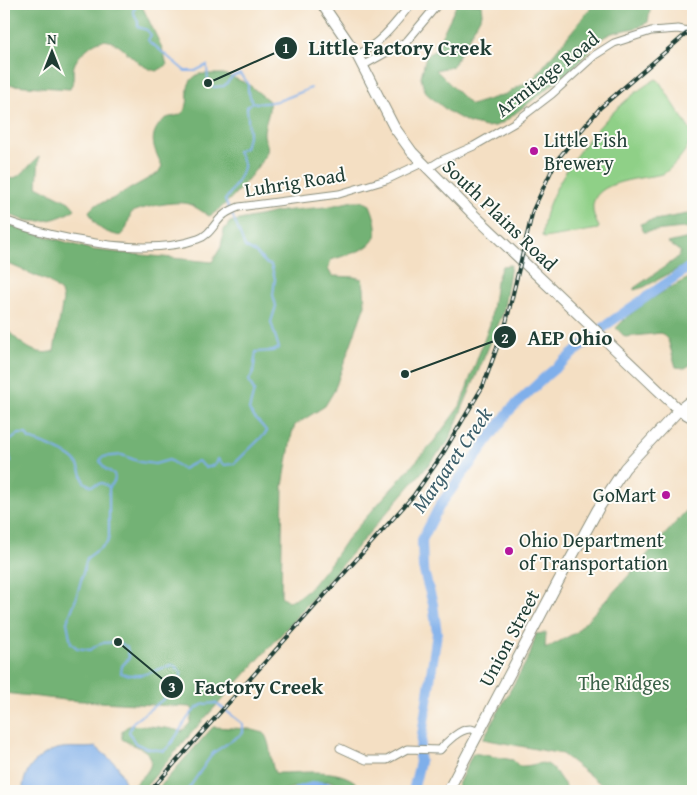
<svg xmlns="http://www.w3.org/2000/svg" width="697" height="795" viewBox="0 0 697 795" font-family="'Gentium Book Plus',serif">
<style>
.green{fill:#8fd087;stroke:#57865e}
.forest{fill:#73b274;stroke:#497854}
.water{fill:#7fafea;stroke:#4f768f}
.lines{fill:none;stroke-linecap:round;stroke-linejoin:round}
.stream{stroke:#7fafea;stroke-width:2}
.river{stroke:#7fafea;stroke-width:10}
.street-casing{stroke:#8a8e7c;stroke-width:9}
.secondary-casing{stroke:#8a8e7c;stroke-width:12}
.street{stroke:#fff;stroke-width:7}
.secondary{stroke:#fff;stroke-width:10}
.rail-casing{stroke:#1f3d34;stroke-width:4}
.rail{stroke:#fdfcf7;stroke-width:2;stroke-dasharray:5.5;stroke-linecap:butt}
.poi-dot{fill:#b5179e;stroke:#fdfcf7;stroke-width:2}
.labels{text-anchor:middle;stroke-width:4;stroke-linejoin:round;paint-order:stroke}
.street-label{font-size:20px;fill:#1f3d34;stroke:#fdfcf7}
.poi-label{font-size:20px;fill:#1f3d34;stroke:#fdfcf7;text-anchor:start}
.park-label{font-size:20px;fill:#3b6249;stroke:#fdfcf7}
.water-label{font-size:21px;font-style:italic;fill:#3c5f6b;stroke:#fdfcf7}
.leader{fill:none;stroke:#1f3d34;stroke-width:2}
.callout-dot{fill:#1f3d34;stroke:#fdfcf7;stroke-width:2}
.mark-label{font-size:15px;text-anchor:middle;font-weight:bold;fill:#fff}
.callout-label{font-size:21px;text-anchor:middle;font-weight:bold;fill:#1f3d34;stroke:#fdfcf7;stroke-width:4;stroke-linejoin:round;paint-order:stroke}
</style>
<rect width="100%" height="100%" fill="#fdfcf7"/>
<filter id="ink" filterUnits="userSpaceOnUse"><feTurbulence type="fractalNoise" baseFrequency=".02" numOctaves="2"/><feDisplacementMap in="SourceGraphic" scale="10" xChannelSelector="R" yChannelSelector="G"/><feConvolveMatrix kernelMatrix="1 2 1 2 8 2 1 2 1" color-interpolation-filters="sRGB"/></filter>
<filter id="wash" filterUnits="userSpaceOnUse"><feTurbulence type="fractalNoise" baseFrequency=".0096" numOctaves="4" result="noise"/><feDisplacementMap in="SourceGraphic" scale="20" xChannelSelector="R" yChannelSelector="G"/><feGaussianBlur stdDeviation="1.12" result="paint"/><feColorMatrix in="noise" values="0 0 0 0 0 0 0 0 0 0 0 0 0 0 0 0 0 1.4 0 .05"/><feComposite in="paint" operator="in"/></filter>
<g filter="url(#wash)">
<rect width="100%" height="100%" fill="#f4dfc3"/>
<path class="green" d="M 656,79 L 659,81 L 692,133 C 693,144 673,168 663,174 C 636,180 573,181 599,227 L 598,229 L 544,238 L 542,236 C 543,228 544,220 546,213 C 561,165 612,104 656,79 Z"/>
<g class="forest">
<path d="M 4,4 L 141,4 L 162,48 L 167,65 L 157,71 C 129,67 116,23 88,48 C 83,52 78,57 75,63 C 71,72 76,78 70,89 L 11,85 L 4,86 Z"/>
<path d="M 457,4 L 481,4 L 482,14 L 453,66 L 436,70 L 471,105 L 506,94 L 534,78 L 594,4 L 651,4 L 648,22 L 639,27 L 612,33 L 604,37 L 570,71 L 504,122 L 495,126 L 486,127 L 469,123 L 449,112 L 427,94 L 423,86 L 421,77 L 426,56 L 435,50 Z"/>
<path d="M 199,74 L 224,74 L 248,84 L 269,101 C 271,114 263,125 264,135 C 265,142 270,146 266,154 C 257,170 225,209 209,216 C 203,212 196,207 189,204 C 177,200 142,207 131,213 L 126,229 L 120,236 C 101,231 97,229 89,211 L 95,205 L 112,199 L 158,173 L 162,166 C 156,152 148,140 158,126 C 161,122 165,118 170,117 C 175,116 180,116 184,111 C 193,98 180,84 199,74 Z"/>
<path d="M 39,157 L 37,186 L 69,202 L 75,209 C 55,223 24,227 4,210 L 4,179 C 22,180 26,167 39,157 Z"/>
<path d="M 353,201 L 362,201 L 370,205 C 388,248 364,249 331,260 L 328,269 L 332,276 L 354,277 L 362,279 L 364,288 L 365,305 L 334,391 L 325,406 L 295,425 L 292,433 L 283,486 L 281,596 L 288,601 L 297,598 L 311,587 L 332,561 L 347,539 L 434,441 L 460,406 L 490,324 L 496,282 L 502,266 L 511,265 L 503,313 L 448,442 L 278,638 L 195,729 L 142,791 L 126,791 C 136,783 164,764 144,750 C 138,746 129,744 122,739 L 122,731 C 124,729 126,727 129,726 C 138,724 174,728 182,732 L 190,723 L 193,710 L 191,707 L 65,700 L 4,693 L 4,327 C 18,340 33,358 54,351 L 63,300 L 61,292 L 48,281 L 4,262 L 4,224 L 93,250 L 212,262 L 221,247 L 224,230 L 230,222 L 282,211 L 326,207 Z"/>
<path d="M 693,213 L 693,227 L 644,232 L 640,224 L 649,221 Z"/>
<path d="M 693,237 L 693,261 L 644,287 L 634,290 L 634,288 L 676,259 L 681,252 L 668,243 Z"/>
<path d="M 693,276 L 693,363 L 685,368 L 676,367 L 668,340 L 661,333 L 625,337 L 616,328 C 636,306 666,289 693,276 Z"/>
<path d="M 693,503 L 693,791 L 610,791 L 562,754 L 483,739 L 530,655 L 536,634 L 546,633 L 545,649 L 575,633 L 622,583 Z"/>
<path d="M 213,727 L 249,729 L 264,733 C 272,746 269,759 275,773 C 301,774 347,764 363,791 L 348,791 L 346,787 L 329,781 L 319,782 L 279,791 L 156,791 Z"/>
<path d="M 473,753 L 513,760 L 519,766 C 539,767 545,754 559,777 C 562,782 566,785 568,791 L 455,791 Z"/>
</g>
<path class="water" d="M 96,747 L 117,765 L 125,782 L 119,791 L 23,791 C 22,772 38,754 57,749 C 69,746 83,749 96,747 Z"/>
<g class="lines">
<g class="stream">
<path d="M 138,4 L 133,11 L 138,22 L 138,27 L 147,30 L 151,35 L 148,40 L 151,44 L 155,46 L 185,71 L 195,71 L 207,65 L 208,83 L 214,87 L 224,86 L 233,76 L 240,74 L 248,83 L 248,91 L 252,102 L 247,107 L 249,133 L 245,148 L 238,151 C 240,156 244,162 243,167 C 242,175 230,194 225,200 L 229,209"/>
<path d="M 252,102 C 271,107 293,95 311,88"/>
<path d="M 4,463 L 11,462 L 7,443 L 19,434 L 26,434 L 29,439 C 41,443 70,453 77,463 C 81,469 82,476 84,482 L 91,486 L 102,483 L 109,487 L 109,538 L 107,543 L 87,558 L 76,599 L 67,622 L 71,643 L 77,648 L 90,650 L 101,643 L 118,642 L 127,647 L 129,658 L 122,666 L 121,673 C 143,680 153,669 174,665 L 181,673 L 180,685 L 177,689 L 133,722 L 129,732 L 135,743 L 146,748 L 164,751 C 180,738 184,713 204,704 C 207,703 213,704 216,703 L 243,724 L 243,733 L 213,753 L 187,791"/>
<path d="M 109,487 C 114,483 116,480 114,474 L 105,469 L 100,461 L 102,457 L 122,455 L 140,462 L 155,464 L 169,460 L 183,469 L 198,461 L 206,468 L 216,464 L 218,459 L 223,465 L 234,464 L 267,432 C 261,423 254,419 249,410 L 254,391 L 249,380 L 253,373 L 256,352 L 273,351 L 279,348 L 271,322 L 276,306 L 273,295 L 275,279 L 271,265 L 267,264 L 256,253 L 245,247 L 232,214"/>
</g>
<g class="river">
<path d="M 298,791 C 309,788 324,782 334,791"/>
<path d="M 413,791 L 420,762 L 419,756 L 437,633 L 433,604 L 423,568 L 422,540 L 440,505 L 510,410 L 545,377 L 609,323 L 688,268 L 693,266"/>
</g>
</g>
</g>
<g filter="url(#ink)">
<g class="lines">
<defs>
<g id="street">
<path d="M 357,55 C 382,42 393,26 411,4"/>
<path d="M 362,66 L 407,41 L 438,4"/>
<path d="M 427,169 L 440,161 L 474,146 L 514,123 L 552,94 L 595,55 L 614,43 L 651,31 L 678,29 L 693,32"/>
<path d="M 4,220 C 55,239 145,258 198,239 C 211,235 215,221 225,214 C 229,211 234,209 239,207 L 339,194 L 386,180 L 422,163"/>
<path d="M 340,748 L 366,760 L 387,760 L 407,749 L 440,750 C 446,742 460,729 470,729 C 472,729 477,731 478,731"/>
</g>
<g id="secondary">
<path d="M 322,4 L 357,55 L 394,127 L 412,152 L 474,215 L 634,367 L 679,410 L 693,418"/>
<path d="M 448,791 L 558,582 L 598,509 L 625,468 L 679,410 L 693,399"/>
</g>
</defs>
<use href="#street" class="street-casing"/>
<use href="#secondary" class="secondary-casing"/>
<use href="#street" class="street"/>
<use href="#secondary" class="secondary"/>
<defs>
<path id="rail" d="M 150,791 L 414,495 L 442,455 L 483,386 L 506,323 L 533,210 L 556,161 L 600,108 L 693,28"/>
</defs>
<use href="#rail" class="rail-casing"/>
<use href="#rail" class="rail"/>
</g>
</g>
<g class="poi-dot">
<circle cx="534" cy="151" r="5"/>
<circle cx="666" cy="495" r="5"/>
<circle cx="509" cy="551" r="5"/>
</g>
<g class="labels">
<g class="street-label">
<text transform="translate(547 74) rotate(-38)" y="7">Armitage Road</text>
<text transform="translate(295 182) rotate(-9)" y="7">Luhrig Road</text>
<text transform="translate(500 215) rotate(44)" y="7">South Plains Road</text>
<text transform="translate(509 638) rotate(-62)" y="7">Union Street</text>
</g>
<g class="poi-label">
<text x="544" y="147">Little Fish<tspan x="544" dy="23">Brewery</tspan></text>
<text x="656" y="502" text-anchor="end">GoMart</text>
<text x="519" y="547">Ohio Department<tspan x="519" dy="23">of Transportation</tspan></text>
</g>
<g class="park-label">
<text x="624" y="690">The Ridges</text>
</g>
<g class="water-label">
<text transform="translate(452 460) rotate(-55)" y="7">Margaret Creek</text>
</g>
</g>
<path class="leader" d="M208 83L286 48M405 374L505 337M118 642L172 687"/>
<g class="callout-dot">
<circle cx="208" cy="83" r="5"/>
<circle cx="405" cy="374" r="5"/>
<circle cx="118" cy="642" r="5"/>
<circle cx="286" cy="48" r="12"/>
<circle cx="505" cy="337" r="12"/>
<circle cx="172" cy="687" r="12"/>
</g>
<g class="mark-label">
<text x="286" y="53">1</text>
<text x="505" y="343">2</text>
<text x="172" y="692">3</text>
</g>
<g class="callout-label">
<text x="400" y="55">Little Factory Creek</text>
<text x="570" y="345">AEP Ohio</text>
<text x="259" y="694">Factory Creek</text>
</g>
<rect width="697" height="795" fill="none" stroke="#fdfcf7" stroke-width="20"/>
<g transform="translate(52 52)" stroke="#fdfcf7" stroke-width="4" paint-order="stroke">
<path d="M0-4L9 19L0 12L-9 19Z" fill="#1f3d34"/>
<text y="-8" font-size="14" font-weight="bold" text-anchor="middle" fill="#1f3d34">N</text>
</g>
</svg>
